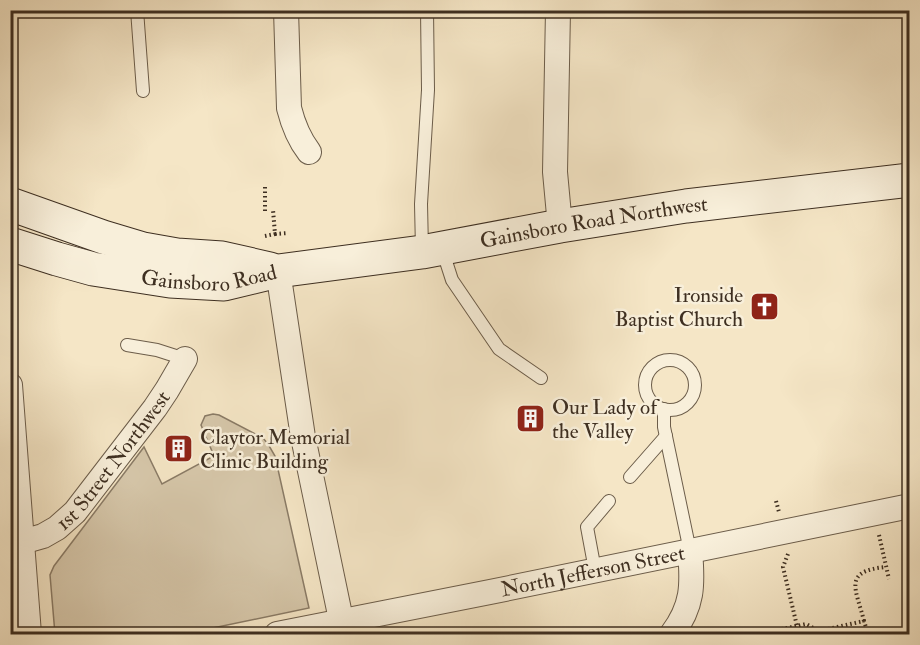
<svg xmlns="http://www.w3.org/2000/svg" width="920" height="645" viewBox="0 0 920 645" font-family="'IM FELL Double Pica',serif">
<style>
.green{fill:#d6c7aa;stroke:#8a7b66;stroke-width:1.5}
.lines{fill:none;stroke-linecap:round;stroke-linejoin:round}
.service-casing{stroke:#6c5d4a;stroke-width:14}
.minor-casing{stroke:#6c5d4a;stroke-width:26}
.secondary-casing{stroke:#3e2f21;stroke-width:35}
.path{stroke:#3e2f21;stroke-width:4;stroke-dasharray:1.5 3;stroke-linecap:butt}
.service{stroke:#f8efda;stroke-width:12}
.minor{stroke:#f8efda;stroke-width:24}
.secondary{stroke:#f8efda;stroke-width:33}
.labels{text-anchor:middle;stroke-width:5;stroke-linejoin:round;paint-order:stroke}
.street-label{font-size:21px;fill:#3e2f21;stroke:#f8efda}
.poi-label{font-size:21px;fill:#3e2f21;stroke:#f8efda;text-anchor:start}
</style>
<rect width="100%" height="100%" fill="#f5e6c6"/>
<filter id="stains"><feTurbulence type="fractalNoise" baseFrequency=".00333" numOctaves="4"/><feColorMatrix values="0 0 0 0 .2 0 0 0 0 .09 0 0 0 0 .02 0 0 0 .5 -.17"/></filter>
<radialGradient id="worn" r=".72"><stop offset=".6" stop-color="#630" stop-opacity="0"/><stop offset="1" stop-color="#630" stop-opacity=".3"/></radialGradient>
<path class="green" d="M 213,414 L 219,415 L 263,438 L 268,444 L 275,456 L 309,608 L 184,634 L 55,634 L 50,575 L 54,566 L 144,447 L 162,484 L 214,456 L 201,425 L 205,416 Z"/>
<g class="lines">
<defs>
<g id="service">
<path d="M 137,10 L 143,91"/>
<path d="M 422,249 L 421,204 L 428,90 L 427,10"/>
<path d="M 442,249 L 452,280 L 499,349 L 541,378"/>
<path d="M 127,345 L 157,350 L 185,359"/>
<circle cx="670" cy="385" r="25"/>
<path d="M 664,409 L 664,427 L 690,551"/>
<path d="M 630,477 L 666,436"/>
<path d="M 595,570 L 587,527 L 609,501"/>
</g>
<g id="minor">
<path d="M 286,10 L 289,108 C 293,124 299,139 309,152"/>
<path d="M 558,10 L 555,172 L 560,226"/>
<path d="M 278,271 L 303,437 L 344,634"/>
<path d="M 10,385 L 29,634"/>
<path id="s1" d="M 22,542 L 43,536 L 57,528 L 75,512 L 155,408 L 167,390 L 185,359"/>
<path id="s2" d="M 277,634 L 490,592 L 910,506"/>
<path d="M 672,634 C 693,606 693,585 690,551"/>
</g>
<g id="secondary">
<path d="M 10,204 L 103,237 L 143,249 L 177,255 L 222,258 L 270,269"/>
<path id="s3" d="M 10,244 L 57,259 L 93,269 L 170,281 L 224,284 L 278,271 L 422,252 L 560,226 L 686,206 L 910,180"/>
</g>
</defs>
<use href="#service" class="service-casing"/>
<use href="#minor" class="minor-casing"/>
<use href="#secondary" class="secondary-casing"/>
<g class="path">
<path d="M 265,187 L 265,211"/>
<path d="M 275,234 L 288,233"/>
<path d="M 265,236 L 275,234 L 273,210"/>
<path d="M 776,501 L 779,512"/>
<path d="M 879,535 L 889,579"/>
<path d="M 788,554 L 783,567 L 797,626 L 806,624 L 819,631 L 864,621 L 868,634"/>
<path d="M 864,621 C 856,589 842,571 886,567"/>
<path d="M 783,634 L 782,629 L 797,626 L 798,634"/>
</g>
<use href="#service" class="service"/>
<use href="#minor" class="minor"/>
<use href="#secondary" class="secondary"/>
</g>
<defs>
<symbol id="church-square" viewBox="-11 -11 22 22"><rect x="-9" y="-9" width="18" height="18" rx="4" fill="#8f2418" stroke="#f8efda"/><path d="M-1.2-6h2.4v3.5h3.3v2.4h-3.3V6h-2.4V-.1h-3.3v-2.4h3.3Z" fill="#fff"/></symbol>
<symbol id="building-square" viewBox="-11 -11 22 22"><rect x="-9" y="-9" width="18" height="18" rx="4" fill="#8f2418" stroke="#f8efda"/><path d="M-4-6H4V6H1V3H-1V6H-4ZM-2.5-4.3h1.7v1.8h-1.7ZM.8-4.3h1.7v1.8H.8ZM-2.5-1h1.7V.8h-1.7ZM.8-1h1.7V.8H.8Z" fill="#fff"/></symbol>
</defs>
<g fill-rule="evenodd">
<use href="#church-square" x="748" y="290" width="33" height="33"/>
<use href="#building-square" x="514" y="402" width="33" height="33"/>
<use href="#building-square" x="162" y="432" width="33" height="33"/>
</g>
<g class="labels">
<g class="street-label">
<text dy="7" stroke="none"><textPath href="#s3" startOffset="594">Gainsboro Road Northwest</textPath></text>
<text dy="7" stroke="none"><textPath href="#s3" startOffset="204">Gainsboro Road</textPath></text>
<text dy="7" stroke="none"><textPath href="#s1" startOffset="126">1st Street Northwest</textPath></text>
<text dy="7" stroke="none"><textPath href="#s2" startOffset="322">North Jefferson Street</textPath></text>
</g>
<g class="poi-label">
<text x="743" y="302" text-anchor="end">Ironside<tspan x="743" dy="24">Baptist Church</tspan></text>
<text x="552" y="414">Our Lady of<tspan x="552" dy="24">the Valley</tspan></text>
<text x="200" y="444">Claytor Memorial<tspan x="200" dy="24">Clinic Building</tspan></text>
</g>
</g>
<rect width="920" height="645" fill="none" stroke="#f5e6c6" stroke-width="36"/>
<rect x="12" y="12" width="896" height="621" fill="none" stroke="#3e2f21" stroke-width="3"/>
<rect x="18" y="18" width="884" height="609" fill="none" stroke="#3e2f21" stroke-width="1.5"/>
<rect width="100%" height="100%" filter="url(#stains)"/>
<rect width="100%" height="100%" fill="url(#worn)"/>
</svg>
